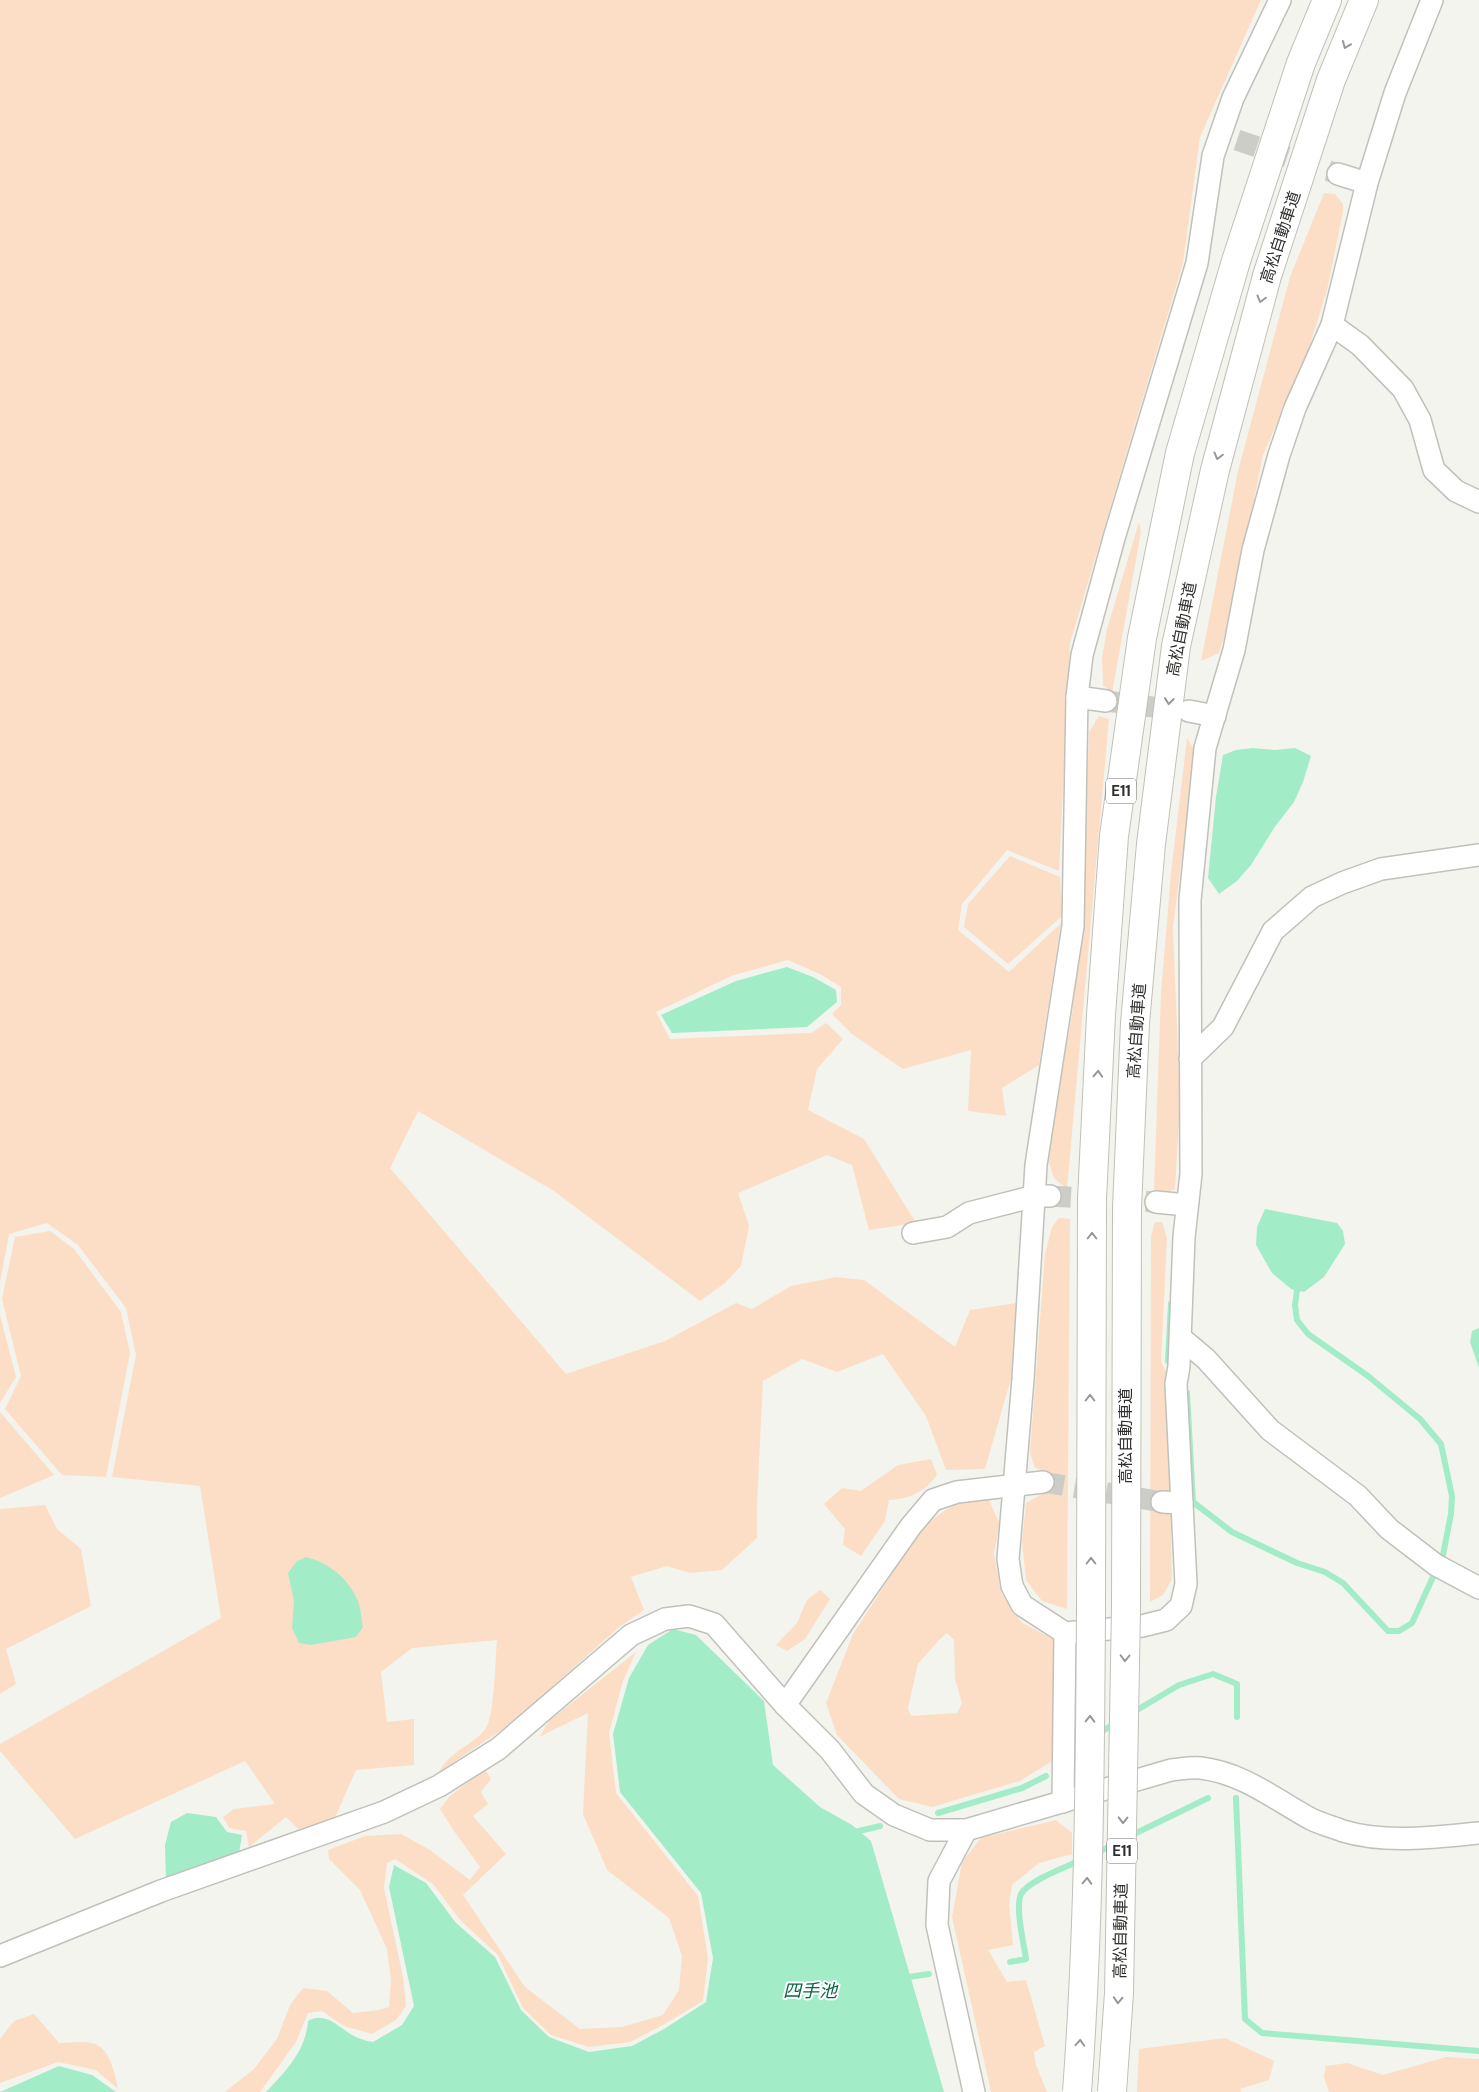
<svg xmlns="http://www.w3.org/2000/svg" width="1479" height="2092" viewBox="0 0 1479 2092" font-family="'DM Sans','Noto Sans JP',sans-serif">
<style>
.green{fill:#fcdec6;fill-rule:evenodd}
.water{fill:#a3ecc8}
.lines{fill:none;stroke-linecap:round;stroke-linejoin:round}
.stream{stroke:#a3ecc8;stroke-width:6}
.minor-tunnel{stroke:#cccdc7;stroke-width:21;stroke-dasharray:21 11;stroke-linecap:butt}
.minor-casing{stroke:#c0c1ba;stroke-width:24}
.highway-casing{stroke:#c0c1ba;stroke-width:30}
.minor{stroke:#fff;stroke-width:21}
.highway{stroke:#fff;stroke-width:28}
.highway-bridge-casing{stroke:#c0c1ba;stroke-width:30;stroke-linecap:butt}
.highway-bridge{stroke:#fff;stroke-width:28}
.oneway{stroke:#979896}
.labels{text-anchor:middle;stroke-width:4;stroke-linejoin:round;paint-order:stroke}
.shield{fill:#fff;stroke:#6d6e6c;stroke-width:1}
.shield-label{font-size:15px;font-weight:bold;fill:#2f302d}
.street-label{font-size:16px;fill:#2f302d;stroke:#fff}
.water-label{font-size:18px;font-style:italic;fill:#0b6646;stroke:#fff}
</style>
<rect width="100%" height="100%" fill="#f3f4ed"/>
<g class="green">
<path d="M 0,0 L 1261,0 L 1200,137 L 1183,263 L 1070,643 L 1059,871 L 1007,850 L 962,904 L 958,930 L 1009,972 L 1061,923 L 1039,1065 L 1002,1088 L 1006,1116 L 968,1111 L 971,1050 L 903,1069 L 852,1034 L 832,1014 L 841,1005 L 841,987 L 820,974 L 788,960 L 731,976 L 656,1012 L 670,1039 L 811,1033 L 826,1023 L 843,1039 L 817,1069 L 808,1110 L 864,1139 L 916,1223 L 869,1230 L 852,1165 L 827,1155 L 738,1193 L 749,1226 L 741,1266 L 725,1283 L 700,1301 L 554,1191 L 418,1111 L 390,1168 L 566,1374 L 665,1341 L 736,1303 L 752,1309 L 791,1286 L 836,1277 L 864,1280 L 955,1347 L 970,1310 L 1016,1303 L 1012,1375 L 985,1469 L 946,1470 L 926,1416 L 883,1354 L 837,1372 L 802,1359 L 763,1381 L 757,1504 L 757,1538 L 722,1570 L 690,1573 L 667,1566 L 631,1577 L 644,1610 L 619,1627 L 512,1723 L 439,1772 C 449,1752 469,1747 484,1731 C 495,1720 495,1658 497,1640 L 412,1648 L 381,1672 L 387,1722 L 414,1719 L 414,1765 L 356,1770 L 334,1820 L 298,1829 L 286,1817 L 249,1847 L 246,1831 L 229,1828 L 223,1817 L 234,1809 L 275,1804 L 245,1761 L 75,1839 L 0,1751 L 0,1744 L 221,1618 L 200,1486 L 112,1477 L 136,1355 L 126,1308 L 78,1245 L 47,1223 L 9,1234 L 0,1283 Z"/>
<path d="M 1324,193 L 1335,194 L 1343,204 L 1343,212 L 1327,290 L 1305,361 L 1263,455 L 1231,614 L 1219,653 L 1201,661 L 1238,471 L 1290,277 Z"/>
<path d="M 1139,522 L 1141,532 L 1112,693 L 1103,685 L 1102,657 L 1107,629 Z"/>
<path d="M 1099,716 L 1109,719 L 1067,1189 L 1054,1178 L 1047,1156 L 1072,1015 L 1083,915 L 1089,732 Z"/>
<path d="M 1187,738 L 1195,751 L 1173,928 L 1180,1103 L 1175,1189 L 1162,1194 L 1154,1190 L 1161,993 L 1171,873 Z"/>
<path d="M 1010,856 L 1060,877 L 1062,916 L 1008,964 L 964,927 L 968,904 Z"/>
<path d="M 1059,1218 L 1070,1219 L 1067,1609 L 1042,1601 L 1026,1580 L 1022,1541 L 1026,1503 L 1044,1493 L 1046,1472 L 1035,1468 L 1030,1453 L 1045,1254 L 1052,1227 Z"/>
<path d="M 1155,1222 L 1162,1222 L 1167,1238 L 1161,1362 L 1168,1375 L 1172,1579 L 1163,1595 L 1150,1602 L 1151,1236 Z"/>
<path d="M 50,1231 L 74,1249 L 121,1312 L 130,1353 L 106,1477 L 62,1475 L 5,1409 L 21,1376 L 2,1299 L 15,1237 Z"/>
<path d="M 0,1315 L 16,1377 L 0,1403 Z"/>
<path d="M 0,1412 L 54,1475 L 0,1498 Z"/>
<path d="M 931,1459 L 937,1475 C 924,1492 910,1499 889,1500 L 885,1521 L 861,1556 L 843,1545 L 845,1529 L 824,1504 L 842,1488 L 861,1491 L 898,1465 Z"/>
<path d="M 988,1498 L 1000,1524 L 994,1553 L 1001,1593 L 1021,1622 L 1058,1642 L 1054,1760 L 1020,1781 L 932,1807 L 899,1799 L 837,1735 L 826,1703 L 853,1634 L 923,1526 L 957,1502 ZM 947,1633 L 954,1640 L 955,1679 L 962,1703 L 957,1713 L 911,1716 L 908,1708 L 918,1664 L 938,1641 Z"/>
<path d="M 45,1505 L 57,1529 L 81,1549 L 91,1606 L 6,1649 L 16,1684 L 0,1694 L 0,1509 Z"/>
<path d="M 820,1590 L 830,1599 L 805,1639 L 787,1651 L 776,1645 L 797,1623 L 807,1600 Z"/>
<path d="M 636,1652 L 623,1681 L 609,1733 L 616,1793 L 698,1896 L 708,1958 L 703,2001 L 663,2025 L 630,2042 L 589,2047 L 551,2035 L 523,2008 L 498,1955 L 460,1920 L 433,1884 L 395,1859 L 387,1863 L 384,1888 L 403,1977 L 406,2006 L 396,2020 L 372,2034 L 344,2026 L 322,2011 L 308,2013 L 296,2042 L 260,2092 L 225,2092 L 254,2069 L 277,2039 L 290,2005 L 303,1988 L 327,1991 L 353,2013 L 379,2010 L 389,2007 L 391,1980 L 387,1949 L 360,1890 L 329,1859 L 328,1850 L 365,1836 L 401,1834 L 430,1850 L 470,1880 L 480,1867 L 454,1831 L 440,1809 L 449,1797 L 485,1769 L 491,1779 L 481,1792 L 488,1804 L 473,1816 L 506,1854 L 463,1895 L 525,1987 L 580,2029 L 622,2027 L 663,2015 L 679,1990 L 682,1956 L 669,1918 L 607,1870 L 583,1814 L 588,1713 L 539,1737 L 550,1720 Z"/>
<path d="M 1056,1820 L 1072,1833 L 1072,1854 L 1039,1863 L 1012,1885 L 1009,1904 L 1013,1945 L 988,1950 L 1007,1982 L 1026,1980 L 1045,2046 L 1034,2052 L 1036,2065 L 1047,2092 L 991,2092 L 952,1917 L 962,1862 L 981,1838 Z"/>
<path d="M 34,2014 L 59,2043 C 69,2043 81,2041 91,2043 C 110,2046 115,2074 118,2089 L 96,2070 L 58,2062 L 0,2083 L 0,2039 L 14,2021 Z"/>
<path d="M 1225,2038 L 1274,2061 L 1269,2080 L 1240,2089 L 1241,2092 L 1137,2092 L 1139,2049 Z"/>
<path d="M 1446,2057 L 1479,2059 L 1479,2092 L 1329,2092 L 1324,2077 L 1326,2066 L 1347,2063 L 1383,2075 Z"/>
</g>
<g class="water">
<path d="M 1253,748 L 1275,750 L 1295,748 L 1311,756 L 1303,782 L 1294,802 L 1274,828 L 1251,865 L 1237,881 L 1219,894 L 1208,878 L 1216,797 L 1223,755 L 1236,750 Z"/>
<path d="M 787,967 L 813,977 L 836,990 L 837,1002 L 807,1027 L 672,1033 L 661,1015 L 736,981 Z"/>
<path d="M 1265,1209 L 1337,1223 L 1343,1231 L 1345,1244 L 1324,1277 L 1304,1292 L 1291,1289 L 1272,1273 L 1256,1245 L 1257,1227 Z"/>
<path d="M 1479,1328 L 1479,1368 L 1470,1342 L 1472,1331 Z"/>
<path d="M 306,1557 C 328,1563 346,1576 356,1597 C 361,1605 361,1618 363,1627 L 356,1637 L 311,1645 L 299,1643 L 292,1628 L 294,1601 L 288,1573 L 297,1561 Z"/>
<path d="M 673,1629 L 696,1635 L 764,1701 L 773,1765 L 820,1807 L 852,1825 L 871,1841 L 944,2092 L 266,2092 C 285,2072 306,2051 308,2021 C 327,2010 341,2031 358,2038 C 363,2040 368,2041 373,2042 L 402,2025 L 414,2006 L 389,1887 L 394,1865 L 426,1883 L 456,1923 L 495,1957 L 521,2010 L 549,2037 L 589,2052 L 632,2046 L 664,2029 L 706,2002 L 713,1958 L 701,1893 L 620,1792 L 613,1734 L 629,1678 L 648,1645 Z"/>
<path d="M 187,1813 L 216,1817 L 227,1832 L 242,1835 L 239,1853 L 166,1881 L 165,1845 L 171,1822 Z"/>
<path d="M 59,2066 L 92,2075 L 116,2092 L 0,2092 Z"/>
</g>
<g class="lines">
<g class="stream">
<path d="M 1168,1361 L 1171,1304"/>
<path d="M 1187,1393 L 1193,1502 L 1232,1532 L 1297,1563 L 1325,1572 L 1343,1583 L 1388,1631 L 1399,1631 L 1412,1623 L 1443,1555 L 1451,1514 L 1452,1496 L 1441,1444 L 1420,1419 L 1368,1376 L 1308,1334 L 1297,1320 L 1295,1305 L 1298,1283"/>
<path d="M 1132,1713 L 1179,1685 L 1213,1674 L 1237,1684 L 1237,1717"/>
<path d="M 1098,1734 L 1117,1722"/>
<path d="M 1236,1798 L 1245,2019 L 1262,2033 L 1479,2051"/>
<path d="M 938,1813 L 1022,1788 L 1046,1776"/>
<path d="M 851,1833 L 880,1826"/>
<path d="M 1128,1837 L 1208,1798"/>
<path d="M 1094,1854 L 1115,1844"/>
<path d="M 1010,1962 L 1026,1959 C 1024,1944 1015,1908 1021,1894 C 1028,1881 1066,1867 1081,1860"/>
<path d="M 902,1978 L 929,1974"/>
</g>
<g class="minor-tunnel">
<path d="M 1237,140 L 1338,174"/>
<path d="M 1106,701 L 1184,711"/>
<path d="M 1050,1196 L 1156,1202"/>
<path d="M 1043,1482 L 1162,1502"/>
</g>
<defs>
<g id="minor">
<path d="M 1280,0 L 1233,98 L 1213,156 L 1197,263 L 1114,538 L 1082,655 L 1077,697 L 1073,926 L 1036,1165 L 1023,1379 L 1008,1559 L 1012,1586 L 1022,1605 L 1065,1633 L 1142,1626 L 1166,1620 L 1181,1606 L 1186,1584 L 1176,1384 L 1179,1366 L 1184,1237 L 1191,1174 L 1190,900 L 1205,748 L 1234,650 L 1253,550 L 1279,455 L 1295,408 L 1332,325 L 1367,183 L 1395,93 L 1432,0"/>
<path d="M 1338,174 L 1367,183"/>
<path d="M 1332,325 L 1360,345 L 1403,389 L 1420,420 L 1434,470 L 1456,491 L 1479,502"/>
<path d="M 1077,697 L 1106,701"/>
<path d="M 1189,711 L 1215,716"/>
<path d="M 1190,1059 L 1223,1027 L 1273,931 L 1312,897 L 1342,883 L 1381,869 L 1479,855"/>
<path d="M 1156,1202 L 1187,1205"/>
<path d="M 913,1233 L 947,1227 L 969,1213 L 1035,1196 L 1050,1196"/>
<path d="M 1181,1338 L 1206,1359 L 1270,1430 L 1358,1496 L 1389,1529 L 1436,1565 L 1479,1588"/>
<path d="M 1162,1502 L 1182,1503"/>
<path d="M 785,1705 L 911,1526 L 933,1500 L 957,1492 L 1043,1482"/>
<path d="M 1063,1802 L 1065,1633"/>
<path d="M 966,1830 L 939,1881 L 937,1925 L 974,2092"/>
<path d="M 0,1956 L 161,1891 L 384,1812 L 439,1786 L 498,1749 L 631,1635 L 665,1619 L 689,1616 L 714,1624 L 785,1705 L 830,1750 L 864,1794 L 894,1815 L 930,1830 L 966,1830 L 1171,1770 C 1181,1769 1192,1767 1201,1768 C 1243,1773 1276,1800 1311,1819 C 1321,1824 1333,1827 1343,1831 C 1386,1844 1435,1837 1479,1833"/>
</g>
<g id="highway">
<path d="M 1126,1609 L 1127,1208 L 1135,1023 L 1151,844 L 1176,646 L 1215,470 L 1267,276 L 1331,80 L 1364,0"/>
<path d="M 1091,1610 L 1092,1199 L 1101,1015 L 1114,836 L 1142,638 L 1180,453 L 1236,261 L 1301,63 L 1327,0"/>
</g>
</defs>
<use href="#minor" class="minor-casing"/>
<use href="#highway" class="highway-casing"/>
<use href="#minor" class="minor"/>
<use href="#highway" class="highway"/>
<defs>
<g id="highway-bridge">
<path d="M 1077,2092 C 1089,1931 1090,1771 1091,1610"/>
<path d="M 1112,2092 L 1119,1993 L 1126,1609"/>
</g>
</defs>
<use href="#highway-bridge" class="highway-bridge-casing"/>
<use href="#highway-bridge" class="highway-bridge"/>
</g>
<defs><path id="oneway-chevron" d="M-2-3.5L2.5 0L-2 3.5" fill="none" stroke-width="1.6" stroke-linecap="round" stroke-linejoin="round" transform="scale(1.25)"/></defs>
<g class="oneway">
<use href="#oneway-chevron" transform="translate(1346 45) rotate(112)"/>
<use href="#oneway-chevron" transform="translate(1261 299) rotate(105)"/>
<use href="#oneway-chevron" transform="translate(1218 456) rotate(105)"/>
<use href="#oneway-chevron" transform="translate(1169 701) rotate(97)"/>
<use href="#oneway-chevron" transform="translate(1098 1074) rotate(-87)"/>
<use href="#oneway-chevron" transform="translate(1092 1236) rotate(-90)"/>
<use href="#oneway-chevron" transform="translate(1090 1398) rotate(-90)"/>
<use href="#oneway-chevron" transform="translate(1091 1561) rotate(-90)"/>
<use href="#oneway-chevron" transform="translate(1125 1658) rotate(91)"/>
<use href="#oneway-chevron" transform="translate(1090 1719) rotate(-89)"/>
<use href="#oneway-chevron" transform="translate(1123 1820) rotate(91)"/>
<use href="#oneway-chevron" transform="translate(1087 1881) rotate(-88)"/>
<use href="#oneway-chevron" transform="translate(1118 2000) rotate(93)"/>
<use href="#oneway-chevron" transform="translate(1080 2043) rotate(-86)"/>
</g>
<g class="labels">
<g class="shield">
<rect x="1106" y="778.5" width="30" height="25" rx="4"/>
<rect x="1107" y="1838.5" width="30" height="25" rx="4"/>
</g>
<g class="shield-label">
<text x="1121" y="796">E11</text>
<text x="1122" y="1856">E11</text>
</g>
<g class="street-label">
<text transform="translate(1280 237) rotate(-72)" y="6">高松自動車道</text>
<text transform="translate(1181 629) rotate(-79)" y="6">高松自動車道</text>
<text transform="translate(1136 1031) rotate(-86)" y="6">高松自動車道</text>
<text transform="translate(1125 1436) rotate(-90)" y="6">高松自動車道</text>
<text transform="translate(1120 1931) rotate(-89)" y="6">高松自動車道</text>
</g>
<g class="water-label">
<text x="810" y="1997">四手池</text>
</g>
</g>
</svg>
